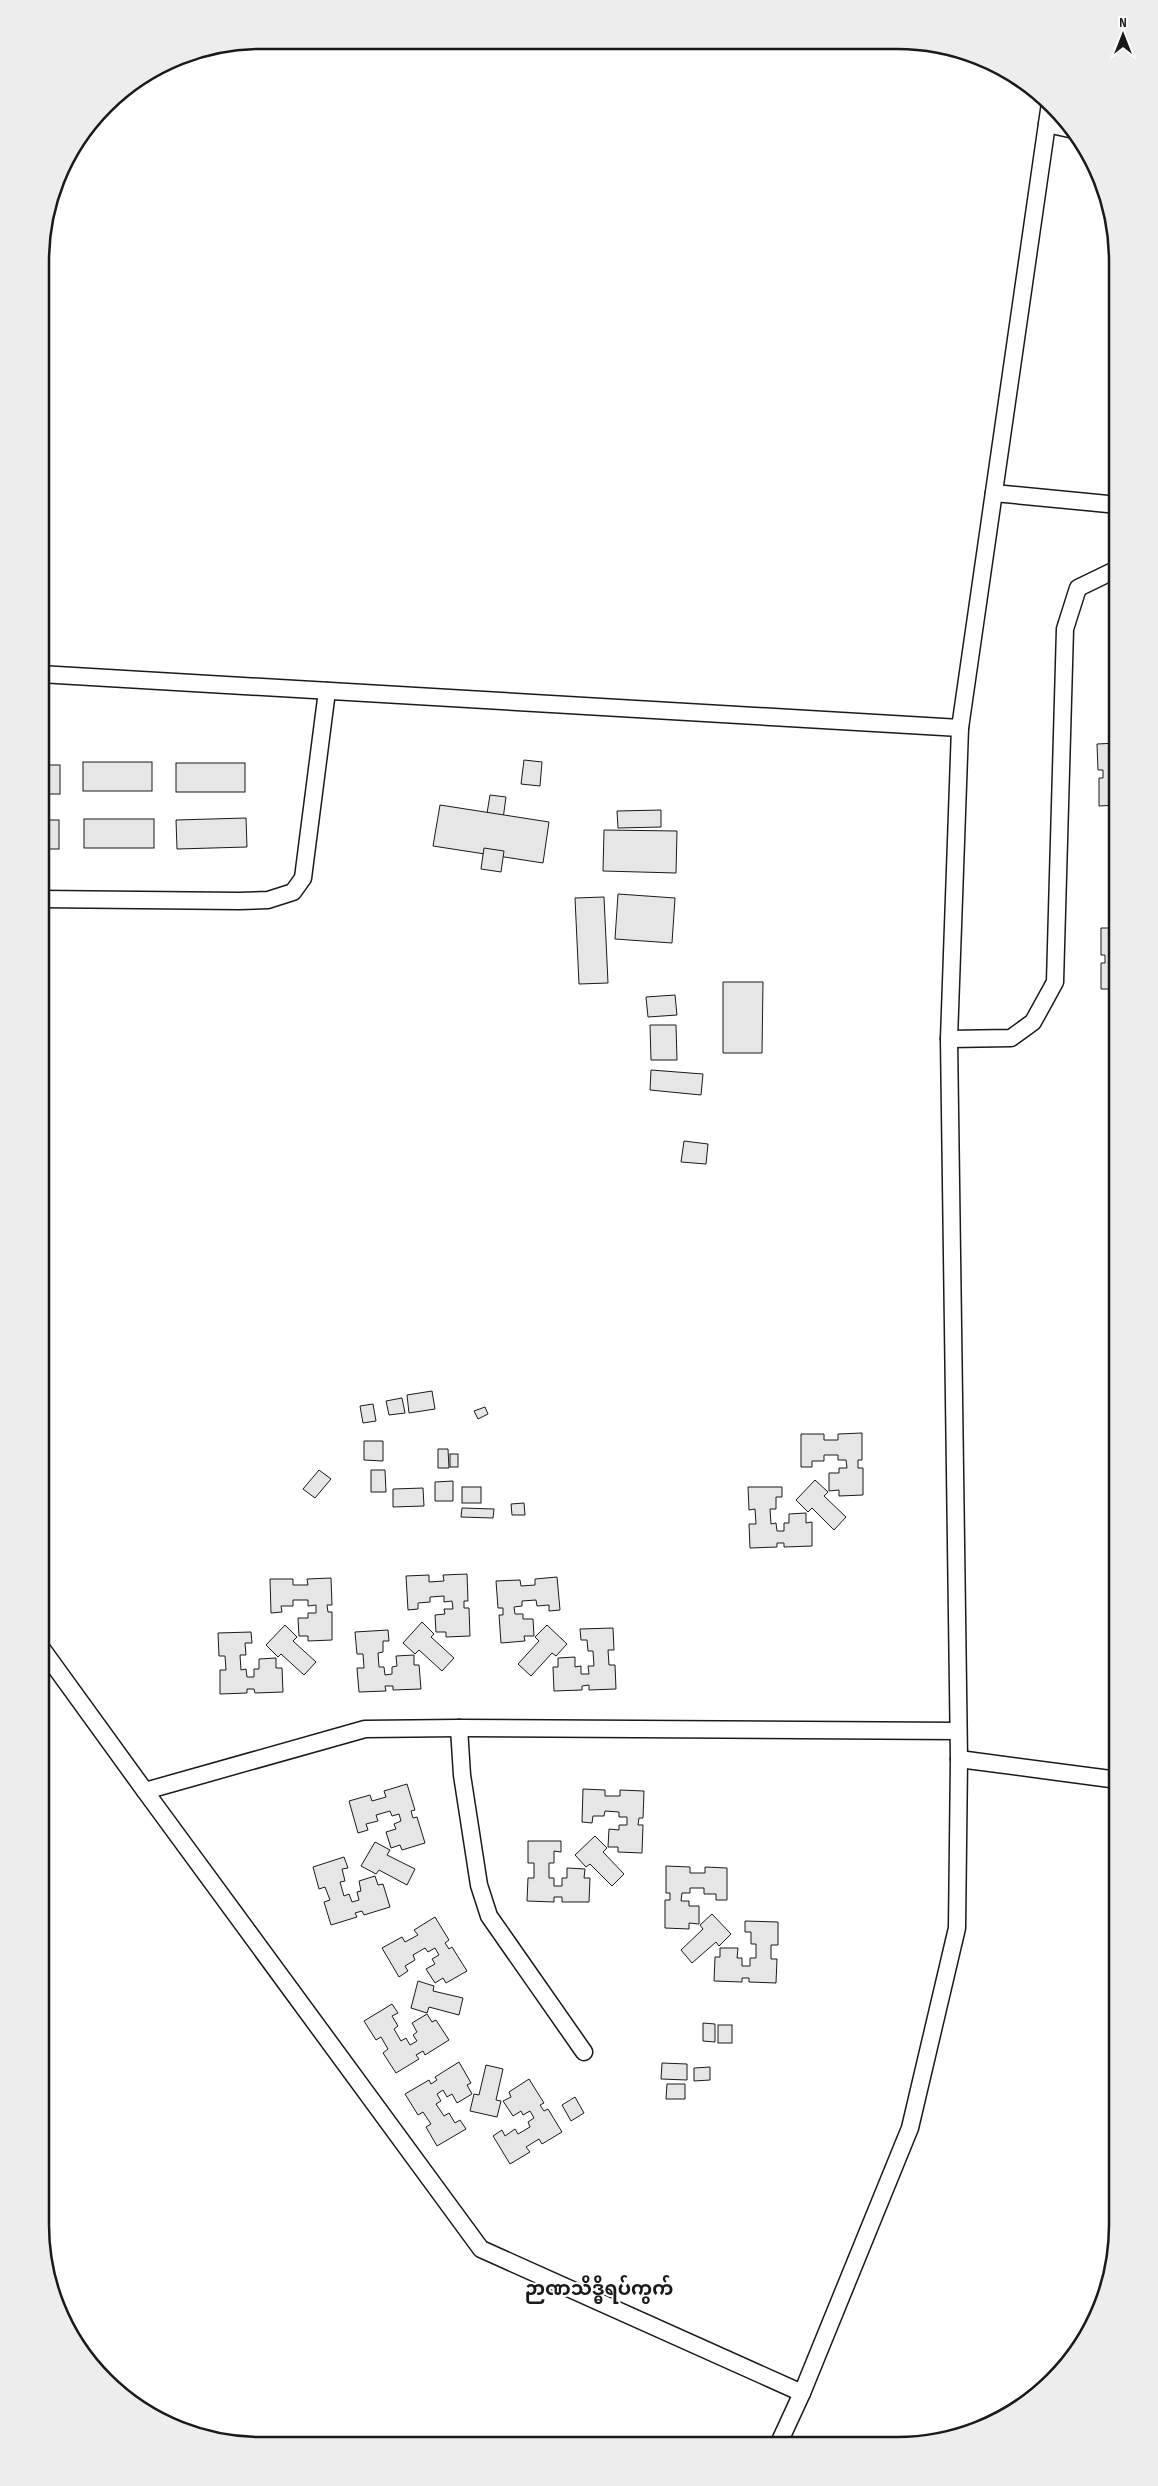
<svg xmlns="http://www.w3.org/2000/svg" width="1158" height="2486" viewBox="0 0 1158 2486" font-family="'Sofia Sans Condensed','Noto Sans Myanmar',sans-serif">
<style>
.building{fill:#e6e6e6;stroke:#1a1a1a}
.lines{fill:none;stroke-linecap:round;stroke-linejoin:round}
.minor-casing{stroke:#1a1a1a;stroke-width:19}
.minor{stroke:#fff;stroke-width:16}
.labels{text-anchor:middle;stroke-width:4;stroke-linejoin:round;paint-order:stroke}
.quarter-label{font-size:19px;font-weight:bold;fill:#1a1a1a;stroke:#fff}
.rim{fill:none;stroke:#1a1a1a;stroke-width:2.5}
</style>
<rect width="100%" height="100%" fill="#fff"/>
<g class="building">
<path d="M 1116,638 L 1118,638 L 1118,661 L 1113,660 Z"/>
<path d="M 1118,743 L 1118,770 L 1114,770 L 1115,777 L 1118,777 L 1118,805 L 1099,806 L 1099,778 L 1103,778 L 1103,770 L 1098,770 L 1097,744 Z"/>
<path d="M 524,760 L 542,762 L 540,786 L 521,784 Z"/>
<rect x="83" y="762" width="69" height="29"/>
<rect x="176" y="763" width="69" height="29"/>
<rect x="40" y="765" width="20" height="29"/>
<path d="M 490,795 L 506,797 L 500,841 L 483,838 Z"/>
<path d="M 440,805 L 549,822 L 543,863 L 433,846 Z"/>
<path d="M 661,810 L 661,827 L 618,828 L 617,811 Z"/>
<path d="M 246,818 L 247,847 L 177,849 L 176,820 Z"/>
<rect x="84" y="819" width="70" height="29"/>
<rect x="40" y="820" width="19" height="29"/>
<path d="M 604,830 L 677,831 L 676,873 L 603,871 Z"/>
<path d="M 484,848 L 504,851 L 501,872 L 481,869 Z"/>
<path d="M 618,894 L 675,898 L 672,943 L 615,939 Z"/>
<path d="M 604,897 L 608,983 L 579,984 L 575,898 Z"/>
<path d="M 1101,928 L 1118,928 L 1118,989 L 1101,989 L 1101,963 L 1105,963 L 1105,955 L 1101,955 Z"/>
<path d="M 723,982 L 763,982 L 762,1053 L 723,1053 Z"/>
<path d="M 675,995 L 677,1015 L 648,1017 L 646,997 Z"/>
<path d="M 650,1025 L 676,1025 L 677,1060 L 651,1060 Z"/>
<path d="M 651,1070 L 703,1074 L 701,1095 L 650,1090 Z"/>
<path d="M 684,1141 L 708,1144 L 706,1164 L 681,1162 Z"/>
<path d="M 432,1391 L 435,1409 L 409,1413 L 407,1395 Z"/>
<path d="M 402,1398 L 405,1413 L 389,1415 L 386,1401 Z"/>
<path d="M 373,1404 L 376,1421 L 363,1423 L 360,1406 Z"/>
<path d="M 485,1407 L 488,1414 L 478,1419 L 474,1411 Z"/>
<path d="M 862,1433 L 862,1460 L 858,1460 L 858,1468 L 863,1468 L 863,1495 L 839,1496 L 839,1490 L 829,1491 L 829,1473 L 839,1473 L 839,1468 L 847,1468 L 846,1460 L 838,1460 L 838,1455 L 824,1455 L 824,1461 L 812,1461 L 812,1467 L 801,1467 L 801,1434 L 824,1434 L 824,1440 L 838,1440 L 838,1434 Z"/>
<path d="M 364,1441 L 383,1441 L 383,1461 L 364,1460 Z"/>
<path d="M 438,1449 L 448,1449 L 449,1468 L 438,1468 Z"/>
<rect x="450" y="1454" width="8" height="13"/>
<path d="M 319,1470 L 331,1479 L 315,1498 L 303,1489 Z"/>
<path d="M 371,1470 L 385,1470 L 386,1492 L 371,1492 Z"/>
<path d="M 815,1480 L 828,1492 L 824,1496 L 846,1517 L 834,1530 L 812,1508 L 808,1512 L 796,1500 Z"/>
<path d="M 453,1481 L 453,1501 L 435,1501 L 435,1482 Z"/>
<rect x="462" y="1487" width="19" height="16"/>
<path d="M 748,1487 L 782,1487 L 782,1497 L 776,1497 L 776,1509 L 770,1509 L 771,1524 L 776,1523 L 777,1531 L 784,1531 L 784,1523 L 789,1523 L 789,1514 L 806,1513 L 806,1523 L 812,1522 L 812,1546 L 784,1547 L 784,1543 L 777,1543 L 777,1547 L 750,1548 L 749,1524 L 756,1524 L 755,1509 L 749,1510 Z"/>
<path d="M 423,1488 L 424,1506 L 393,1507 L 393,1489 Z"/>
<path d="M 524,1503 L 525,1515 L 512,1515 L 511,1504 Z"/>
<path d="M 462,1508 L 494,1509 L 493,1518 L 461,1517 Z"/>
<path d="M 467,1574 L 468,1601 L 464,1601 L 464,1608 L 469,1608 L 470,1636 L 446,1637 L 446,1632 L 436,1632 L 435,1615 L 445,1614 L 444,1609 L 453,1609 L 452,1601 L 444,1602 L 444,1596 L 430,1597 L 430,1602 L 418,1603 L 418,1609 L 408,1610 L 406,1576 L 429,1575 L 429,1582 L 444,1581 L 443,1575 Z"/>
<path d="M 557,1577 L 560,1610 L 549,1611 L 549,1605 L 537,1606 L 536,1600 L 522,1601 L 522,1606 L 514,1607 L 515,1614 L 523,1614 L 523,1619 L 533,1619 L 534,1636 L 524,1636 L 525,1641 L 501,1643 L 499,1615 L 503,1615 L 503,1608 L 498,1608 L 496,1581 L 520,1580 L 521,1586 L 535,1585 L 535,1579 Z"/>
<path d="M 331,1578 L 332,1605 L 327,1605 L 328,1612 L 332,1612 L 332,1640 L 308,1641 L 308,1636 L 299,1636 L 298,1618 L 308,1618 L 308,1613 L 316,1613 L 316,1605 L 308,1606 L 308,1600 L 293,1600 L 293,1606 L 281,1606 L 282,1612 L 271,1613 L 270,1579 L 293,1579 L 293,1585 L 308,1585 L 307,1579 Z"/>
<path d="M 422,1622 L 434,1634 L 431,1637 L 454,1658 L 442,1671 L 419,1650 L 415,1654 L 403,1643 Z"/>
<path d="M 285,1625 L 297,1637 L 293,1641 L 316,1662 L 304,1675 L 281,1654 L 278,1657 L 266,1645 Z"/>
<path d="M 547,1625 L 567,1644 L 556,1656 L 552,1653 L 531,1676 L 518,1664 L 539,1641 L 535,1637 Z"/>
<path d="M 613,1628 L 614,1650 L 608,1650 L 609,1665 L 615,1665 L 616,1689 L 589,1690 L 589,1685 L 582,1686 L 582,1690 L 554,1691 L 553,1667 L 558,1667 L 558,1658 L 575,1657 L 575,1667 L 581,1666 L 581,1674 L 589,1674 L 588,1666 L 594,1666 L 593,1651 L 588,1651 L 587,1640 L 581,1640 L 580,1629 Z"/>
<path d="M 388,1630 L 389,1641 L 383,1641 L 383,1652 L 378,1653 L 379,1667 L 384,1667 L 385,1675 L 392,1674 L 392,1667 L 397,1666 L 396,1656 L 414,1655 L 414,1665 L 419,1665 L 421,1689 L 393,1690 L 393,1686 L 385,1686 L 386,1691 L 359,1692 L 357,1668 L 364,1668 L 363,1654 L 357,1654 L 355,1632 Z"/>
<path d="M 251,1632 L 252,1643 L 245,1643 L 246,1655 L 240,1655 L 241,1670 L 246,1669 L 247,1677 L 254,1677 L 254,1669 L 259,1669 L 259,1659 L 276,1658 L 276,1668 L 282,1668 L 283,1692 L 255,1693 L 254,1689 L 247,1689 L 247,1693 L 220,1694 L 220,1670 L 226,1670 L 225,1656 L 219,1656 L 218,1633 Z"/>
<path d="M 407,1784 L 415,1810 L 411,1811 L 413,1818 L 417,1817 L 425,1843 L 402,1850 L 400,1845 L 391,1848 L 386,1832 L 396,1829 L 394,1824 L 401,1821 L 399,1814 L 392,1816 L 390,1811 L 376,1815 L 378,1821 L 366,1824 L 368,1830 L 358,1833 L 349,1801 L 370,1795 L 372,1801 L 386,1797 L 384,1791 Z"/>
<path d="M 583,1789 L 605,1790 L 605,1796 L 620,1796 L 620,1790 L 644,1791 L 643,1818 L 639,1818 L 638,1825 L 643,1825 L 642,1853 L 618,1852 L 618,1847 L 608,1847 L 609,1829 L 619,1830 L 619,1825 L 627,1825 L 627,1817 L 619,1817 L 619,1812 L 605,1811 L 604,1816 L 593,1816 L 592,1823 L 582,1822 Z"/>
<path d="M 595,1836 L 607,1848 L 603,1852 L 624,1874 L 612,1886 L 590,1864 L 586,1867 L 575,1855 Z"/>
<path d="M 528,1841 L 561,1841 L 561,1852 L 554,1851 L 554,1863 L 549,1863 L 549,1878 L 554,1878 L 554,1886 L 562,1886 L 562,1878 L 567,1878 L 567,1868 L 585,1869 L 584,1878 L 590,1878 L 589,1902 L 562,1902 L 562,1897 L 554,1897 L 554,1902 L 527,1901 L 528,1878 L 534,1878 L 534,1863 L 528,1863 Z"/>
<path d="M 375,1842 L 390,1850 L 387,1855 L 415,1869 L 407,1885 L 379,1870 L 376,1874 L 361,1866 Z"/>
<path d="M 344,1857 L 348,1868 L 342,1869 L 345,1881 L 340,1882 L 344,1896 L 349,1894 L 352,1902 L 359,1900 L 357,1892 L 361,1891 L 359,1881 L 375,1876 L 378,1885 L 383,1884 L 390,1907 L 364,1915 L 362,1911 L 355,1913 L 357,1917 L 331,1925 L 324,1902 L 330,1900 L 325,1887 L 319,1889 L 313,1867 Z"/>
<path d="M 666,1866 L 690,1867 L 690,1873 L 705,1873 L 705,1867 L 727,1868 L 727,1900 L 716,1900 L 716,1894 L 704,1894 L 704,1888 L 690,1888 L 690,1893 L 682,1893 L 681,1901 L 689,1901 L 689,1906 L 699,1906 L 699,1924 L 689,1923 L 689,1929 L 665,1928 L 665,1900 L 670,1900 L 670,1893 L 666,1893 Z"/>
<path d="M 712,1914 L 731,1934 L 719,1946 L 716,1942 L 692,1963 L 681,1950 L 703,1929 L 700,1925 Z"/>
<path d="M 435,1917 L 449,1940 L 445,1943 L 449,1949 L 452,1947 L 467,1971 L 446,1983 L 443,1978 L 435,1983 L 426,1969 L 435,1964 L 432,1959 L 439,1955 L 435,1948 L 428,1952 L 425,1948 L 413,1955 L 415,1960 L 405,1966 L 408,1971 L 399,1977 L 382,1948 L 402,1937 L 405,1942 L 418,1935 L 414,1930 Z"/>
<path d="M 745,1921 L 778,1922 L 778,1945 L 771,1945 L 771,1959 L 777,1959 L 776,1983 L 749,1982 L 749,1978 L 742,1978 L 742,1982 L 714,1981 L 715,1957 L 720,1957 L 720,1948 L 738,1948 L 737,1958 L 742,1958 L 742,1966 L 750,1966 L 750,1958 L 756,1958 L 756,1944 L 751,1944 L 751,1932 L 745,1932 Z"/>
<path d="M 418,1981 L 434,1986 L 433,1991 L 463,1998 L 459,2015 L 429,2007 L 427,2013 L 411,2008 Z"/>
<path d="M 392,2004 L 398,2013 L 392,2016 L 398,2026 L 394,2029 L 401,2041 L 406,2038 L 410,2045 L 417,2041 L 413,2035 L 417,2032 L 412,2023 L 427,2014 L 432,2022 L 436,2020 L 449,2040 L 425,2055 L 423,2051 L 416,2055 L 419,2059 L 396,2073 L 383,2053 L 388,2049 L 381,2037 L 376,2040 L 364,2021 Z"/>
<path d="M 703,2023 L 715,2024 L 715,2042 L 703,2041 Z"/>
<rect x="718" y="2025" width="14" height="18"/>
<path d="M 459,2062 L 471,2083 L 467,2085 L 472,2094 L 457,2103 L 452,2094 L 447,2097 L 443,2090 L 437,2094 L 441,2101 L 436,2104 L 444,2116 L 449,2113 L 455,2123 L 460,2120 L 466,2129 L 437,2146 L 426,2127 L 431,2124 L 423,2112 L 418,2115 L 405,2094 L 429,2080 L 431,2084 L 437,2080 L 435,2077 Z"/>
<path d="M 662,2063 L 687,2064 L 687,2080 L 661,2079 Z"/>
<path d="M 486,2065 L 503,2069 L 496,2100 L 501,2101 L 497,2117 L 470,2111 L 474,2094 L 479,2095 Z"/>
<path d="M 710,2067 L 710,2080 L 694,2081 L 694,2068 Z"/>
<path d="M 529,2079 L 544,2103 L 540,2105 L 544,2111 L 548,2109 L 562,2132 L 542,2144 L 539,2139 L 526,2147 L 530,2152 L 510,2164 L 493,2136 L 502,2130 L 505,2136 L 515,2129 L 518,2134 L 530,2127 L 528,2122 L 534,2118 L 530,2111 L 523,2115 L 521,2111 L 513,2116 L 503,2101 L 511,2097 L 509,2092 Z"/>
<path d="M 667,2084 L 685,2084 L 685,2099 L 666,2099 Z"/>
<path d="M 575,2097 L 584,2113 L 571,2121 L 562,2105 Z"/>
</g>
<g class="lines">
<defs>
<g id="minor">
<path d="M 1047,124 L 1074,130"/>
<path d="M 994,493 L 1118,505"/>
<path d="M 40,674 L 960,728"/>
<path d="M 40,899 L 239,901 L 268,900 L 293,892 L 303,878 L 327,691"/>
<path d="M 949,1039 L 1011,1038 L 1033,1022 L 1055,982 L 1065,629 L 1078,588 L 1111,572 L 1118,572"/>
<path d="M 40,1646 L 145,1791 L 365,1729 L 459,1728 L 958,1731"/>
<path d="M 459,1728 L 462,1775 L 479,1885 L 489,1916 L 584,2052"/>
<path d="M 959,1759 L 1118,1780"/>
<path d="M 145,1791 L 481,2249 L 802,2393"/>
<path d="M 778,2445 L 802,2393 L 910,2128 L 957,1928 L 959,1759 L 949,1039 L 960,728 L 1050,103"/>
</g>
</defs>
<use href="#minor" class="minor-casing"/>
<use href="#minor" class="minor"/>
</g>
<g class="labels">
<g class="quarter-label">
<text x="599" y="2295">ဉာဏသိဒ္ဓိရပ်ကွက်</text>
</g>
</g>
<path d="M0 0H1158V2486H0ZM261 49H897A212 212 0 0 1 1109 261V2225A212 212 0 0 1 897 2437H261A212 212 0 0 1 49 2225V261A212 212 0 0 1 261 49Z" fill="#ededed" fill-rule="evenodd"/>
<path class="rim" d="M261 49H897A212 212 0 0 1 1109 261V2225A212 212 0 0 1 897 2437H261A212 212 0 0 1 49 2225V261A212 212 0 0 1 261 49Z"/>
<g transform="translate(1123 35)" stroke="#ffffff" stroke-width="4" paint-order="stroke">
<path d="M0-4L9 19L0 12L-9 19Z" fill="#1a1a1a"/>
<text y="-8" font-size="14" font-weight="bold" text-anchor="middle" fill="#1a1a1a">N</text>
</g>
</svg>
